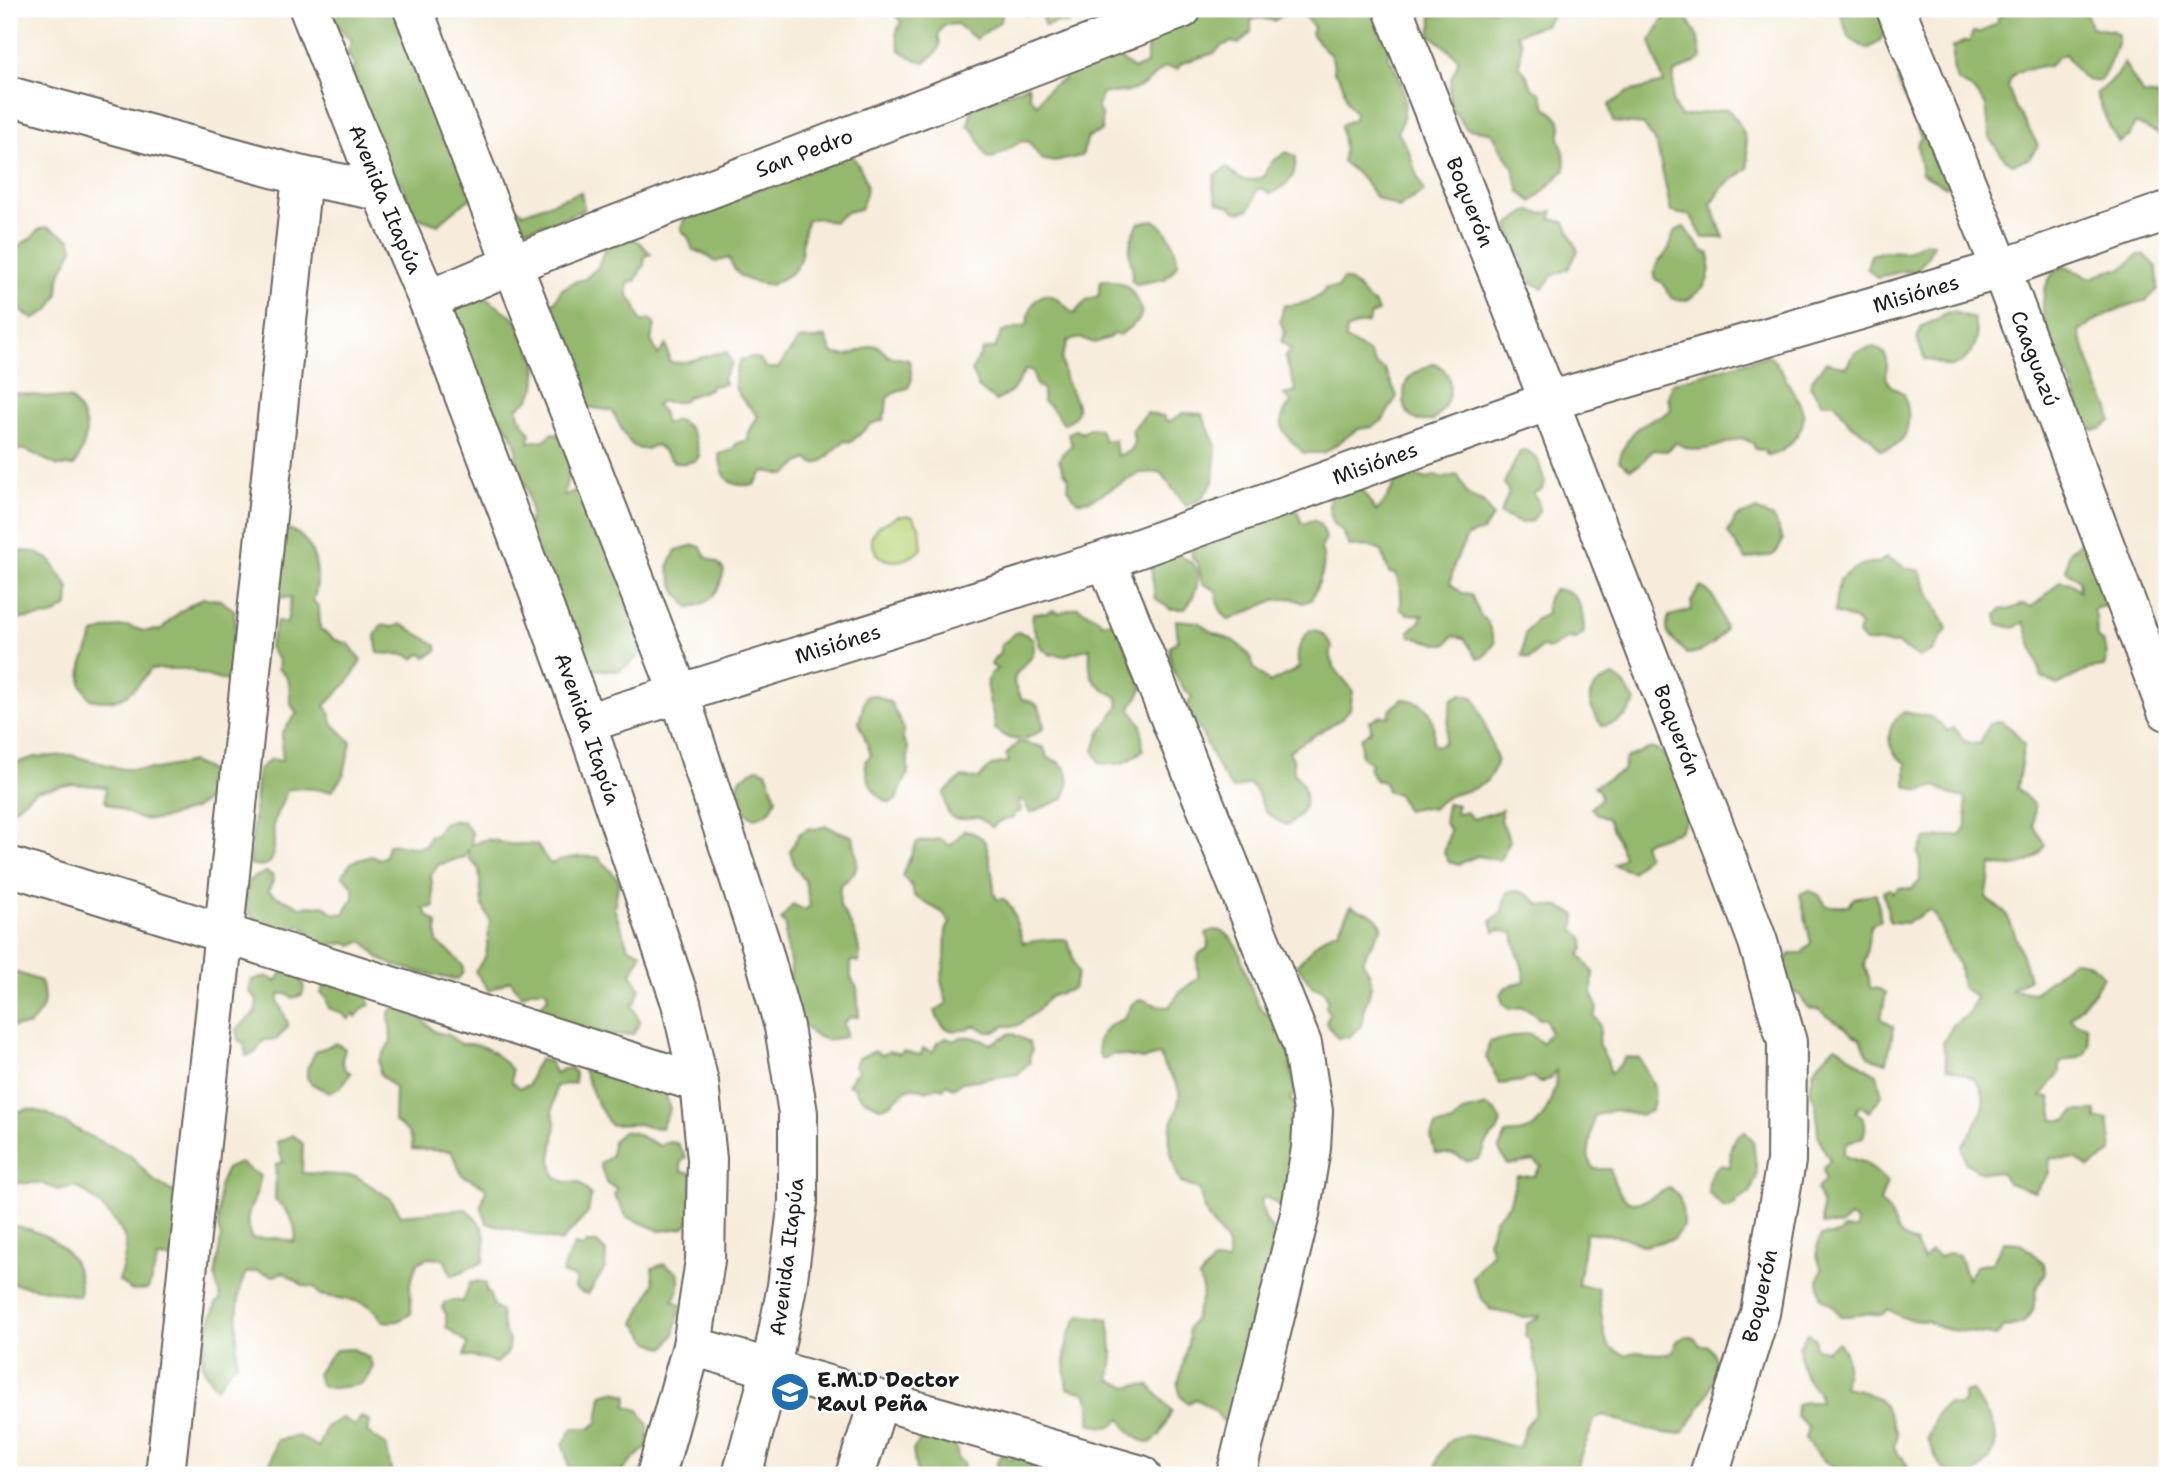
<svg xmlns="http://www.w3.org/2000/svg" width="2176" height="1484" viewBox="0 0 2176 1484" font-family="'Shantell Sans',sans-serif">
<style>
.green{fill:#bbd77e;stroke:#6c7a4d;stroke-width:2}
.forest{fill:#94b86d;stroke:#586a44;stroke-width:2}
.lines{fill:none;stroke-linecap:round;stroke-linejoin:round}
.minor-casing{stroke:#69655f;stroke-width:42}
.minor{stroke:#fff;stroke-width:38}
.labels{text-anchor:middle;stroke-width:5;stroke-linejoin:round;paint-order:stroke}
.street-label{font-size:21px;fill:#1c1c1c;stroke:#fff}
.poi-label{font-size:21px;font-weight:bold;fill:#1c1c1c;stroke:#fff;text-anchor:start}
</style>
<rect width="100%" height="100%" fill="#fff"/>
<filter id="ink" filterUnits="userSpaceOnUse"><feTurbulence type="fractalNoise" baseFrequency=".0143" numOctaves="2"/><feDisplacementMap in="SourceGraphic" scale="14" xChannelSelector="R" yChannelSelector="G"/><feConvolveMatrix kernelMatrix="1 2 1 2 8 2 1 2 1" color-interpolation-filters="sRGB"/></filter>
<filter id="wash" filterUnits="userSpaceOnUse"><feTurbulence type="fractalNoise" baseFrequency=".00686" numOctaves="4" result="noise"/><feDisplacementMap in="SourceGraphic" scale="28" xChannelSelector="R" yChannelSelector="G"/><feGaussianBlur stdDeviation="1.57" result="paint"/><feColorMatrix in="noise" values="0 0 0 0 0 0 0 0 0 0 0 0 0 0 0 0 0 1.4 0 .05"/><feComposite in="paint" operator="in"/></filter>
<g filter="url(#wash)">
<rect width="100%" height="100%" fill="#f7ecdb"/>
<path class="green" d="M 898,516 L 912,516 L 920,528 L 922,549 C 902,566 875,567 871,537 L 879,526 Z"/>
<g class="forest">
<path d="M 326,9 L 412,9 L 399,31 L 427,49 L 482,189 C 467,202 451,211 438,225 L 413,216 L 402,184 L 392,177 L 349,77 L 355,65 L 347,54 L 352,40 C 337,31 337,21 326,9 Z"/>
<path d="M 891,9 L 1003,9 L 1001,21 L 976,39 L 957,24 L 944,25 L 938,35 C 943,49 936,54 925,62 L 914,59 L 900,50 L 896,34 L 901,22 Z"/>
<path d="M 1020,9 L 1081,9 L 1068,24 L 1058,22 L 1045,26 L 1039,9 L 1026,15 Z"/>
<path d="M 1155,9 L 1292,9 L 1274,21 L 1261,18 L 1251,20 L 1251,32 L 1239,44 L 1232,42 L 1221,46 L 1215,53 L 1182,63 L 1177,69 L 1164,67 C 1154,77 1139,91 1125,92 C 1116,93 1110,92 1102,94 L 1097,107 L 1102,116 L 1102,131 L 1088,137 L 1082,156 L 1054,162 L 1041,159 L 1029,142 L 1022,141 L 993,158 L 987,157 L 975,132 L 968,126 L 972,107 L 1028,85 L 1030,97 L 1037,105 C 1044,92 1050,85 1064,80 L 1064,67 L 1116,50 L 1119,58 L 1134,69 L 1147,64 L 1147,40 Z"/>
<path d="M 1301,9 L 1404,9 L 1388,56 C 1404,80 1410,106 1398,132 L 1410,154 L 1415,171 L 1424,191 C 1416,198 1406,200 1399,208 L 1375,197 C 1368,182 1354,171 1342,161 C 1347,148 1341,139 1341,125 L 1354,119 L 1355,112 C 1341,101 1348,82 1334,72 C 1335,50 1320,49 1311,33 L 1314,27 L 1307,20 Z"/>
<path d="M 1431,9 L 1550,9 L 1554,13 L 1545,25 L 1516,34 C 1524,43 1521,53 1519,65 L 1528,77 L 1532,88 L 1540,92 L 1546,107 L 1560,120 L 1561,128 L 1559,138 L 1564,152 L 1565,170 L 1532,202 L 1520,192 L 1512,164 L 1502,152 L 1495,137 L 1490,132 L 1467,129 C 1454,113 1446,103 1451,80 C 1453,71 1458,68 1458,58 L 1430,34 L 1432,23 Z"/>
<path d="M 1843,9 L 1877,9 C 1886,28 1889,39 1867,49 L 1849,38 L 1840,12 Z"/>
<path d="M 2006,9 L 2085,9 L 2091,27 L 2113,31 L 2118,35 C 2119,44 2106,73 2100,81 C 2080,84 2076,67 2065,54 L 2057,57 L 2048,67 C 2041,65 2037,67 2030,69 C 2017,71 2012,72 2008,87 L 2015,106 L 2038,145 L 2029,159 L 2012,164 L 2004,158 L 1990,139 L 1986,105 L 1971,88 L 1957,81 L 1953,67 L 1953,47 L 1965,41 L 1969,42 L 1973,32 L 1981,32 L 1997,23 L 1998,17 L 2005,12 Z"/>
<path d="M 1684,12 L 1698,38 L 1701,59 L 1674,73 L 1672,101 L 1680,117 L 1727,109 C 1746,127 1748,143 1748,168 L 1723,187 L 1711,204 L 1724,238 L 1703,238 L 1691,216 L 1671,212 L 1657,146 L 1644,125 L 1613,122 L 1609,105 L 1628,92 L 1664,83 L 1650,41 L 1667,13 Z"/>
<path d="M 2124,63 L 2143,94 L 2160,96 L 2167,102 L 2167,146 L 2159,134 L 2135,123 L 2129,137 L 2119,143 L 2110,128 L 2096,94 L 2115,77 Z"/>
<path d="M 1909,67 L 1953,183 L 1946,187 L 1922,174 L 1917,145 L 1921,138 L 1898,81 L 1899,68 Z"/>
<path d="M 1287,152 L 1296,157 C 1295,182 1289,182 1271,194 L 1262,188 L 1256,191 C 1252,206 1252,213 1234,211 L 1232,207 L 1217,202 L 1213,188 L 1215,175 L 1227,168 C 1242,182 1246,184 1265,176 C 1267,163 1276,159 1287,152 Z"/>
<path d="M 851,153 C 865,176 873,184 860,209 L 847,212 L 833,222 L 816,218 L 808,220 C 799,236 806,255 795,269 C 790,276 779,280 771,285 C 750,281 737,281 729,258 L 715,262 L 705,254 L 693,250 L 688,237 L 681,230 L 684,219 Z"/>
<path d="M 581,192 L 584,209 C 563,219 540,227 518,230 L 507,200 L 523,213 Z"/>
<path d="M 1530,211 L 1542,214 L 1553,211 L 1551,219 L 1565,222 L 1578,251 L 1568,269 L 1552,276 L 1543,288 L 1527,281 L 1522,269 L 1523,258 L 1515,252 L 1508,225 L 1525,213 Z"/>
<path d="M 1154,220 C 1169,230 1176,248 1178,265 L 1165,279 L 1136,284 L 1131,280 C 1135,269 1131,267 1130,257 C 1128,245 1133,233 1139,223 Z"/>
<path d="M 47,227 L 70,239 L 73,248 L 59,278 L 58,295 L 49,310 L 34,319 L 19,310 C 19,302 20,294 17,287 C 13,275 2,263 13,250 C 22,240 31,243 38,230 Z"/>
<path d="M 1684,227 L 1703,251 L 1710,254 C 1711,279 1708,286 1688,300 L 1673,299 L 1661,282 L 1655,279 C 1652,262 1663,261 1669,248 C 1675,236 1668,233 1684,227 Z"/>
<path d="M 632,238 L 640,243 L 651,254 L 645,256 L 644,267 L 641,269 L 636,280 L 628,283 L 628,295 L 635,305 L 641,322 L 650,319 L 655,325 L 651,340 L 658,355 L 666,345 L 669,356 L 668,361 C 685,368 707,352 727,352 L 732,363 L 723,378 L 725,384 L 711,386 L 710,389 L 687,397 L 681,402 L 659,402 L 656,406 L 662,411 L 665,424 L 677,420 C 693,426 696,440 699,456 C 695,462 698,460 690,462 C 667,468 671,452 655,445 C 630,461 622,426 612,411 L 588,407 L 581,380 L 573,370 L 572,360 L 561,355 L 545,303 L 555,302 L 561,290 L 574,282 L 585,279 L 598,267 L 606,245 Z"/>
<path d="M 1926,242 L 1933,244 L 1927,258 L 1915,272 C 1901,269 1892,275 1877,278 L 1867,268 L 1871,255 L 1884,251 L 1905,252 Z"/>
<path d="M 2138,255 L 2145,255 L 2157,267 L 2158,289 L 2146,301 C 2131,302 2090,321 2079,332 L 2099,390 L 2109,407 L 2111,421 L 2101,429 L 2092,430 C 2079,414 2076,393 2068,375 C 2064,366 2057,359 2053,351 C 2041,327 2035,280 2063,266 L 2092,278 L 2109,270 L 2122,269 Z"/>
<path d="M 1343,279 C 1363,285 1360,297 1375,304 L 1378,312 L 1371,315 L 1368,323 L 1359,324 L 1347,330 L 1346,339 L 1369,353 L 1375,364 L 1385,370 L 1397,396 L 1383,420 L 1372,427 L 1358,429 L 1324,453 L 1304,453 C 1286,436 1271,425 1292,402 L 1284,395 L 1296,391 L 1285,356 L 1291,350 L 1281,341 L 1285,332 L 1280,321 L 1284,305 C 1297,306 1319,301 1326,288 L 1338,288 Z"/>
<path d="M 1101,280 C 1128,280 1131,288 1142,311 L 1139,320 L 1120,335 L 1113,334 L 1109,338 L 1094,343 L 1081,338 L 1067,341 C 1067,348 1061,355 1062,362 C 1063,366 1064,373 1065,378 C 1071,395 1090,412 1064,424 L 1050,406 L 1043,402 L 1043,389 L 1036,385 L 1033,371 L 1026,369 L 1013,390 L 996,401 L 978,387 L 972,370 L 983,350 L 995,348 L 1002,332 L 1027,325 C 1029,308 1039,283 1060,301 C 1065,305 1069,310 1074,314 L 1086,300 L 1098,296 Z"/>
<path d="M 476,292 L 515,318 L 537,363 L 535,388 L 529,399 L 517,408 L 519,416 L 530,433 L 529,442 L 544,440 L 553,433 L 567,439 C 572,458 569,477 563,496 L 577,490 L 589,503 L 647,640 L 637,658 L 619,671 L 593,669 L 579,648 L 573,627 L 551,624 L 527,531 L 531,513 L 527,490 L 516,462 L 517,448 L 510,431 L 489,408 L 482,386 L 456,377 L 446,319 L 460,301 Z"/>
<path d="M 1953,312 L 1974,319 C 1975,326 1977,336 1976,342 C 1973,353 1959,369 1947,366 C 1938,364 1935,359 1925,360 L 1917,339 L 1922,326 L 1937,320 L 1945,313 Z"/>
<path d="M 825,336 L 832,353 C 855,360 857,348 877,345 L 888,356 L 909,360 L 912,379 L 908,388 L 897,391 L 887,398 L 886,411 L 883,420 L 871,424 L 851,442 L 844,441 L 823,461 L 815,464 L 807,459 L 799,463 L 786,475 C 778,475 771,470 763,472 L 754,485 C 727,487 723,480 719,454 L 732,450 L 737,443 L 748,440 L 748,434 L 758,416 C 738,393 728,392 740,360 L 751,357 L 760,359 L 766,368 L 778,368 L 799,339 L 818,339 Z"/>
<path d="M 1874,347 C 1898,356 1879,373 1890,385 C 1893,388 1900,391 1904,394 C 1912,418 1911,447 1880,450 L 1870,437 L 1850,424 L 1835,403 L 1822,403 L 1810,386 L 1813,378 L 1826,362 L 1846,367 L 1855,352 Z"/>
<path d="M 1769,355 C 1778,364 1783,372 1788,383 C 1802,408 1813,418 1791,443 C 1783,451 1778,455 1767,455 L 1764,450 L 1755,449 L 1753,443 L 1742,438 C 1718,445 1698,458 1676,442 L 1667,451 L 1652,450 L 1641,464 L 1630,469 L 1619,461 C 1624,443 1633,428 1651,420 C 1659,416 1665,417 1671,409 L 1668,397 L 1672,383 Z"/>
<path d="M 1434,363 C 1460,375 1450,406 1433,421 C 1426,421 1418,422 1411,417 C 1402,410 1402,385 1410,377 C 1416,370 1426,368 1434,363 Z"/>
<path d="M 9,390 L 14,393 L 71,399 C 92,423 89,439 74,466 L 58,466 L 26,450 L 9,449 Z"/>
<path d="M 1147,413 L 1163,416 L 1168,422 L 1183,413 L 1202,414 L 1216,446 L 1213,482 L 1201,499 L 1186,506 L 1160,472 L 1140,473 L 1090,500 L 1077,502 L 1068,488 L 1069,478 L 1064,472 L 1059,460 L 1062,454 L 1072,445 L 1068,434 L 1075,430 L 1083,433 L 1089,428 L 1100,429 L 1104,441 L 1115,440 L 1117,456 L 1132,450 L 1134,440 L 1132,430 Z"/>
<path d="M 1527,451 L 1538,460 L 1545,483 L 1541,490 L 1533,493 L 1538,501 L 1539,511 L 1532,521 L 1520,523 L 1500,514 L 1509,493 L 1504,483 L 1520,452 Z"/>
<path d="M 1406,472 L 1427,479 L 1435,475 L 1443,478 L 1458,475 L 1467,494 L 1484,503 L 1493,517 L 1483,531 L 1467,536 L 1455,562 L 1450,583 L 1462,593 L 1471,594 L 1480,615 L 1487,621 L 1495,643 L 1484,657 L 1477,658 L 1464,638 L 1453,636 L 1447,644 L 1438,644 L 1410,636 L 1409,631 L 1419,622 L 1423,615 L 1408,614 L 1400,609 C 1403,597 1400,586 1396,574 L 1389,573 L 1382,551 L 1368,546 L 1350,547 L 1343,532 L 1333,524 L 1329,507 L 1330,495 L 1359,486 L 1376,511 C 1392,498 1387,487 1406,472 Z"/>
<path d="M 1288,502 L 1298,512 L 1301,522 L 1305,524 C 1317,514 1324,529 1326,539 L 1321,548 C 1328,570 1319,581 1311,600 L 1303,603 L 1292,598 L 1275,600 L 1229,620 C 1220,612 1215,603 1217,591 L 1202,583 L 1198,564 L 1192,557 L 1191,550 L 1201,537 L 1243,528 L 1252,530 Z"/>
<path d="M 1756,510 L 1773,517 L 1783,540 C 1772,566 1768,550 1746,560 L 1728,533 L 1736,517 Z"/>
<path d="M 288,529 C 316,539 322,575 313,601 L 319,607 L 320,629 L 336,640 L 349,644 L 361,660 C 350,684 341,688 325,706 L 331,714 L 331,722 L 351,742 L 344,774 L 332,791 C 316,790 302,786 287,790 C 284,800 277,811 274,822 C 271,839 284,874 250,864 L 258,770 L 271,759 L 282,761 L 282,733 L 297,713 C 282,698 299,682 278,669 L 279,661 L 269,647 L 277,621 L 287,623 L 291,597 L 283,598 L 272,587 L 268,543 Z"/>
<path d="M 2082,541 L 2091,545 L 2110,605 L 2093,609 L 2096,617 L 2097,637 C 2107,646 2109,654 2104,667 L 2089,669 L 2057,685 L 2042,677 L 2024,622 L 2014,628 L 1998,624 L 1996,615 L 2002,609 L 2008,610 L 2023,604 L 2030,607 C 2043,601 2049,591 2060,581 L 2071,583 L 2080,591 L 2079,580 L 2066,570 L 2069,552 Z"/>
<path d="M 694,545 L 701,547 L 706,557 L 718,563 L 724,570 C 720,591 711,605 689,607 L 676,592 L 668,567 L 676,550 Z"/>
<path d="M 19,551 L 35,552 L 50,560 L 69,588 L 68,606 L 52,616 L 9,620 L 9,557 Z"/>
<path d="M 1172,551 C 1178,555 1188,559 1193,564 C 1204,576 1194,598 1185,609 L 1170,609 L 1155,598 L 1151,566 Z"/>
<path d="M 1886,557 L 1906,568 L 1920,571 C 1927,593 1938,608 1947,629 L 1932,652 L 1918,657 L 1898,644 L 1866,642 L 1858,635 L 1860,626 L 1853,619 L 1834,613 L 1839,580 C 1852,570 1863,561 1879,563 Z"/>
<path d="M 1700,587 C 1716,592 1720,612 1725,628 C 1718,642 1703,654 1686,654 C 1676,637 1661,639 1669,616 L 1692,610 L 1691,602 Z"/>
<path d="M 1555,589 C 1559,590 1564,590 1567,591 C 1581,597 1585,622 1583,634 L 1576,639 L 1568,638 L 1551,649 L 1541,647 L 1530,659 L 1522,656 L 1525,634 L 1535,620 L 1547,614 C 1546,603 1546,597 1555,589 Z"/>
<path d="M 203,598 L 220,600 L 234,610 L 238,647 L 237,681 L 220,680 L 186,669 L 151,669 C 134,691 121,707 90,699 L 81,684 L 82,666 L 94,634 L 110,628 L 128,626 L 144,631 L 161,630 C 174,615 186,606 203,598 Z"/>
<path d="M 1077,607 L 1098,618 L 1102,623 L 1115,621 L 1143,688 L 1130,709 L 1141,724 L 1143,750 C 1129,762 1119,767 1100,763 L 1094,751 L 1099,735 L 1119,705 L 1117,697 C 1089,681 1089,678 1090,648 L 1063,656 L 1056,654 L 1051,655 L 1041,648 L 1032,623 L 1033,613 L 1048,613 L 1053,610 L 1059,613 Z"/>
<path d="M 1176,620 L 1198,622 L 1214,633 L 1236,642 L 1250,656 L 1254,668 L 1270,683 C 1278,677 1294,673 1299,667 C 1295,651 1300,642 1310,630 C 1321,630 1328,638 1332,647 C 1326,666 1343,676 1353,691 L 1350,709 L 1341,719 L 1289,751 L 1293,759 L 1294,773 C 1311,790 1309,815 1286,825 C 1278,821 1268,816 1264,808 C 1257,796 1261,794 1249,784 L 1233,789 C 1212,765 1206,733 1186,708 L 1192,697 C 1177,683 1170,669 1169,648 L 1178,640 Z"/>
<path d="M 401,624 L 435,644 L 438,650 L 426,657 L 421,654 L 413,659 L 408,655 L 378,653 L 375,636 L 381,625 L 393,627 Z"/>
<path d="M 1017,632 L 1025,634 L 1033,638 C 1033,642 1034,646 1034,650 C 1031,669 1000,670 1022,699 C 1042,703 1041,710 1044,728 C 1029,741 1011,745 995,729 C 995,709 982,694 990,674 L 997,669 L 991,665 L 995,657 L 999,655 L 1001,645 Z"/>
<path d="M 1613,676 L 1624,684 L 1635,702 C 1627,717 1618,724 1602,726 C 1585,702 1583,689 1613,676 Z"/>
<path d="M 1462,694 L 1475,698 L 1497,759 C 1487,804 1454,781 1433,809 L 1420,807 L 1406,810 L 1398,794 L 1387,792 L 1385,782 L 1375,780 L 1369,768 L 1371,763 L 1361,756 L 1361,738 L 1371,731 L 1370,721 L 1380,716 L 1389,717 L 1391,709 L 1403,699 C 1430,701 1436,718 1433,743 L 1438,746 L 1444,743 C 1449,728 1448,713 1452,699 Z"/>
<path d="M 875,695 L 891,703 L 903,727 L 903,740 L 908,748 L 908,773 L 896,800 L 890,803 C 871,794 867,780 865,761 L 871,755 L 859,722 L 866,696 Z"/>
<path d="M 1904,712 L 1931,717 L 1948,731 L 1954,728 L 1966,742 L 1980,744 L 1989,724 L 2001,721 L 2014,731 L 2024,745 L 2017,788 L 2035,806 L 2033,825 L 2045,845 C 2035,866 2013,869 1992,865 L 1986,898 C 1992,905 1998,906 2004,911 C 2011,918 2026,968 2029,979 L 2011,990 L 2035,993 L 2071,961 C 2087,962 2095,962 2103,977 L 2095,991 L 2070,1018 L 2076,1023 L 2086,1025 L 2089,1044 L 2085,1055 L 2060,1063 L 2060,1072 L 2042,1096 L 2050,1097 L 2054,1120 L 2066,1120 L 2076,1111 L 2096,1111 L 2096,1119 L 2108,1119 L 2112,1152 L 2089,1168 L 2077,1159 L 2050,1158 L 2049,1173 L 2035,1192 L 2008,1183 L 2002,1173 L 1980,1171 L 1966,1163 L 1962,1147 C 1974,1128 1996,1098 1974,1079 C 1967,1074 1955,1071 1947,1068 L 1943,1042 L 1954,1024 L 1968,1015 L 1976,997 L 1962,987 L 1959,965 L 1951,953 L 1935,915 L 1929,910 L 1907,923 L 1890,922 L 1883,891 L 1891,889 L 1893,893 L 1899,888 L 1912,889 L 1920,881 C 1919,870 1922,863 1918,853 L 1926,839 L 1961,835 L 1967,824 L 1965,798 L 1949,794 L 1936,786 L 1920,791 L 1906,786 L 1906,763 C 1884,750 1884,726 1904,712 Z"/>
<path d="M 1022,742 L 1043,747 L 1048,758 C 1069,764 1074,779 1063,799 L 1030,813 L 1024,801 L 1020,800 L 1018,802 L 1021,808 L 1020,812 L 1014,813 L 1013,818 L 1000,821 L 992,827 L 978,817 C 952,821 947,822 944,793 L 962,777 L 979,779 C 992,763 990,765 1009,762 L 1006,755 L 1017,743 Z"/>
<path d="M 1651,748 L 1661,752 L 1680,774 L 1687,818 L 1680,831 L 1643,843 L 1647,856 L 1632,872 L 1614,865 L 1624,857 C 1620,843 1613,832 1608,819 L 1598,815 L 1591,808 L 1601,798 L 1599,791 L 1594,786 L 1623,771 L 1626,758 Z"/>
<path d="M 70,755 L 123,769 L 157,769 L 192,762 L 207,769 L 218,782 L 209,798 L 194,809 L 158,820 L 140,819 L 105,802 L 106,787 L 73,784 L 35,791 L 9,813 L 9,765 L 35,757 Z"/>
<path d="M 757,768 L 766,771 L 776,798 C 772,810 768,815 755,818 L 741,810 L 733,799 L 741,778 Z"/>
<path d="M 1447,803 L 1458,805 L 1456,810 L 1457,814 L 1466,812 L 1473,819 L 1502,810 L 1501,820 L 1510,841 L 1500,860 L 1477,856 L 1459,864 L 1449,862 L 1444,853 L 1450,830 C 1440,820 1447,814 1447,803 Z"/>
<path d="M 450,820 L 464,822 L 472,834 L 471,845 C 493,836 488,840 509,844 C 518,845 527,843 537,845 L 550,864 C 567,856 580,856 598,857 L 619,880 L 614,908 L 628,947 L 642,953 L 631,974 L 640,987 L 636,1001 L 632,1005 L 640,1023 L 633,1034 L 611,1036 L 602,1032 L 568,1042 L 546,1026 L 537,1010 L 548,997 L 546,990 L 532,990 L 522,996 L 510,980 L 489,991 L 475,971 L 486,956 L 490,921 L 482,904 L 479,869 L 469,858 L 469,848 L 465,857 C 455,858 447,864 439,864 L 431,875 L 434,907 L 424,908 L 428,916 L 437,923 L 437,943 L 449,951 L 463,966 L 463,972 L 458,979 C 443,978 387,966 378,957 C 372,952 370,946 363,941 L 352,946 L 348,943 L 318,945 L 308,931 L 299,925 C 272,940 261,930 245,907 L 249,880 L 266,872 L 272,875 L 273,881 L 268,891 C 278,900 289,899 300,907 L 324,905 L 332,913 L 344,914 L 353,898 L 353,886 L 342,875 L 352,862 L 371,856 L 379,859 L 385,857 L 388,845 C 405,842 408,851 426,845 L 430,835 L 436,835 L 442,824 Z"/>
<path d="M 826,826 L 853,837 C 857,860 863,871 840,885 C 840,891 838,902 841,908 C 851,925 861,940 859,962 L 851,961 L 851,978 L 857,988 L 859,1017 L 850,1017 L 843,1024 L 846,1030 L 846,1037 L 827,1040 L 813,1035 L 796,1015 L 790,988 L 791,967 L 785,939 L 786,925 L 781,920 L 793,904 L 804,910 L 810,906 L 805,881 L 795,867 L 790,851 L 799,834 L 809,828 L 816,829 Z"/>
<path d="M 965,830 C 971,832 981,835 985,842 C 988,849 995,886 994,893 L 997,899 L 1004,899 L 1012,909 L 1023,943 C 1032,941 1060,937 1067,940 C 1073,951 1072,962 1078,973 L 1073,989 L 1049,997 L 1038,1010 L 1017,1026 L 1005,1026 L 994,1032 L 987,1032 L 975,1025 C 957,1035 941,1033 935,1011 L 947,1003 L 941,981 L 945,960 L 946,930 L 950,923 L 943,913 L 914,896 L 912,886 L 902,876 L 917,842 L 941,839 L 950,846 Z"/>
<path d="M 1809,890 L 1819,895 L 1827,906 L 1849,906 L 1854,898 L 1876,893 L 1881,921 L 1871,925 L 1864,966 L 1869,977 L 1870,988 L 1879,989 L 1886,993 L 1881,1019 L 1894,1027 L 1887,1062 C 1869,1060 1865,1054 1860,1038 C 1851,1035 1848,1028 1840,1024 C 1831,1019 1827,1018 1820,1010 L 1808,1008 L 1801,996 L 1786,988 L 1784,965 L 1790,953 L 1802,953 L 1811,943 L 1800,894 Z"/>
<path d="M 1518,891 L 1530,896 L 1540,905 L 1560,907 L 1576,915 L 1574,929 L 1584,939 L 1584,949 L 1580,955 L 1593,972 L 1592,992 L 1597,1009 L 1594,1016 C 1603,1025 1600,1032 1598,1044 L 1607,1060 L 1611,1074 L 1626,1057 L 1639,1058 C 1650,1079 1660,1086 1651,1111 L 1642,1115 L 1614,1110 L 1594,1116 L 1588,1156 L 1594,1169 L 1610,1169 C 1614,1184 1622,1209 1644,1201 C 1651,1199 1660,1191 1670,1188 C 1683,1195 1683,1212 1683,1226 L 1673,1239 L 1644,1246 L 1624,1237 L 1586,1232 L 1578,1285 L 1598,1288 C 1600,1300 1603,1340 1609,1347 C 1613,1350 1620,1353 1625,1355 C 1640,1348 1656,1357 1672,1353 L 1677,1341 L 1686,1336 L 1694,1338 L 1700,1345 L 1707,1345 C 1710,1349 1715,1355 1716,1360 C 1722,1380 1694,1414 1684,1432 C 1664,1439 1623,1421 1602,1415 L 1594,1420 C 1590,1438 1576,1457 1578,1475 L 1436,1475 C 1435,1466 1438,1456 1443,1449 C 1460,1421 1495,1446 1519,1447 L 1526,1426 L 1534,1415 L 1540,1377 L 1529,1339 L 1525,1336 L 1527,1324 L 1541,1316 L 1523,1317 L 1491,1310 L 1480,1296 L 1472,1278 L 1492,1252 L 1488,1241 L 1495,1219 L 1509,1205 L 1517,1176 L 1534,1176 L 1541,1166 L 1534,1161 L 1508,1165 L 1499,1150 L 1506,1134 C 1513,1133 1522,1133 1529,1130 C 1544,1124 1559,1085 1556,1070 L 1551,1078 L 1540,1083 L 1532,1077 L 1522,1081 L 1500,1084 L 1486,1057 L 1489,1042 L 1529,1033 L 1542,1043 L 1550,1032 L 1546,1019 L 1539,1019 C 1529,1008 1524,1005 1509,1009 L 1503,1003 L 1500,994 L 1506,987 L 1525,981 C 1524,965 1515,951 1513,933 L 1500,930 L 1494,932 L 1491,921 L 1502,911 L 1507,892 Z"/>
<path d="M 1351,906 C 1365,915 1372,908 1382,926 C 1377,939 1366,948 1363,962 C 1376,980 1371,990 1364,1008 C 1362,1013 1363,1020 1361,1025 C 1359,1029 1353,1033 1349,1037 L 1337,1038 L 1326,1022 L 1329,1014 L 1326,1006 L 1328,999 L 1322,989 L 1313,987 L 1297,965 C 1310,952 1319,935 1338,931 Z"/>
<path d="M 1213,930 C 1244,929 1243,981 1257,1002 C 1262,1011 1276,1023 1285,1029 L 1295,1092 L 1290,1099 L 1299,1109 L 1282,1208 L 1266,1197 L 1261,1200 C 1264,1224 1269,1223 1280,1242 L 1237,1423 L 1227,1423 L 1222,1420 L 1215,1411 L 1196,1399 L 1188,1403 L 1181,1397 L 1178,1386 L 1189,1338 L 1188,1329 L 1195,1318 L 1203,1293 L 1199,1278 L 1213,1261 L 1228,1262 C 1230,1237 1223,1240 1211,1222 C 1204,1213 1202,1200 1199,1189 L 1181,1183 C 1174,1167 1168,1149 1170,1131 C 1172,1117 1183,1103 1178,1088 C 1175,1076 1164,1073 1160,1055 L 1143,1059 L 1114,1054 L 1103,1059 L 1099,1054 L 1098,1040 L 1109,1025 L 1124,1019 L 1132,1004 L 1142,999 L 1158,1006 L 1169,1007 L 1180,992 L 1198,978 C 1199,965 1192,954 1207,949 L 1209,941 L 1206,933 Z"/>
<path d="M 9,970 L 41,981 C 47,1003 45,1010 28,1026 L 9,1027 Z"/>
<path d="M 284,970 C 296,973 308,982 302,995 L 293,998 L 287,994 L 279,994 L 278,1001 L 288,1023 L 286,1029 L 277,1039 L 264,1040 L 255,1053 L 246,1056 L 244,1043 L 238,1040 L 237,1029 L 256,1012 L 257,1000 L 249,991 L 252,980 L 267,976 L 276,982 Z"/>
<path d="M 326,981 L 367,994 L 370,1005 L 363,1008 L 356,1017 L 354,1013 L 348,1020 L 343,1014 L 329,1008 L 326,997 L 321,993 Z"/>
<path d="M 407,1003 L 435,1032 L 449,1035 L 460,1044 C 483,1042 496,1052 512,1070 L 512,1082 L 520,1088 L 529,1085 L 533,1070 L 540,1059 L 550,1062 L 556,1074 L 560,1070 L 570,1068 L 575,1073 L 575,1083 L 556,1086 L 552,1112 L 556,1124 L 551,1160 L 555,1177 L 565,1182 L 579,1182 L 591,1195 L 588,1213 L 561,1242 L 487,1223 L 481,1206 L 486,1190 L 484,1186 L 462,1175 L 451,1151 L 412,1149 C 414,1134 405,1129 394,1121 L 395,1088 L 380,1074 L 379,1061 L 391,1041 L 389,1013 L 395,1007 Z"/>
<path d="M 1011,1033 L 1029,1042 L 1032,1049 L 1029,1059 L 1030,1062 L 1018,1074 L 962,1082 L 953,1088 L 947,1084 L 943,1089 L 937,1086 L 927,1091 C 901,1080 902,1102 881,1108 L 860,1097 L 853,1086 L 848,1085 L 854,1075 L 859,1071 L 854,1066 L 858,1058 L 875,1051 L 882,1055 L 889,1051 L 900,1054 L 903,1051 L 921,1055 L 923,1048 L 933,1052 L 937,1043 L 946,1038 L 954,1041 C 966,1033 979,1038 991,1044 Z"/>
<path d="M 336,1043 L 345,1049 L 342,1060 L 345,1069 L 351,1073 L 341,1087 L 329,1093 L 312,1084 L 307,1078 L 307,1069 L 316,1051 Z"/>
<path d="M 1835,1046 C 1851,1054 1861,1067 1877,1074 L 1882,1096 L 1869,1112 L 1860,1105 L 1856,1112 C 1865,1119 1868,1125 1863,1137 L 1846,1144 L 1843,1154 L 1847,1157 L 1866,1163 L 1887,1182 L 1880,1202 C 1901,1218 1885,1230 1916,1244 L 1923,1260 L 1931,1251 L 1940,1257 L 1948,1253 L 1959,1255 L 1967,1279 L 1976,1266 L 1992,1263 L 2004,1242 L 2020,1243 L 2044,1263 L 2045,1273 L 2036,1289 L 2033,1311 L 2023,1323 L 2004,1328 L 1996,1336 C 1979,1331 1939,1333 1928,1321 C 1911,1321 1902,1319 1889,1309 L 1881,1315 C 1866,1311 1855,1317 1840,1316 L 1833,1306 L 1821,1298 L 1818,1280 L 1822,1269 C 1816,1257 1815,1249 1821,1236 L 1839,1234 L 1843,1229 L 1857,1229 L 1857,1222 L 1850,1217 L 1840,1226 L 1822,1224 L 1822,1204 L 1817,1189 L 1825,1180 L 1823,1169 L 1830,1160 L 1823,1148 L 1818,1134 L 1816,1104 L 1810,1090 L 1814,1069 Z"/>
<path d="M 580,1063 L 663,1085 L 670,1109 L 661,1128 L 648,1127 L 638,1124 L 610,1125 L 597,1103 Z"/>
<path d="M 1487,1106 L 1495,1111 L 1501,1122 C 1496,1138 1494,1132 1487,1142 C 1481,1152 1485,1161 1467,1161 L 1456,1155 L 1435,1153 L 1431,1136 L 1436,1126 L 1452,1123 L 1463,1112 Z"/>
<path d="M 28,1109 L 46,1113 L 91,1137 L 130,1155 L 153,1180 L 195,1205 L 173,1259 L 158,1258 L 148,1289 L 132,1291 L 119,1281 C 121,1271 125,1259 126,1248 C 127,1227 92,1195 75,1186 L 58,1190 L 41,1183 L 9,1183 L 9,1113 Z"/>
<path d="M 623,1131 L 634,1133 L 660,1146 L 667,1142 L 677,1143 L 686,1157 L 681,1162 L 681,1171 L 692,1173 L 692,1219 L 683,1228 L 660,1231 L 627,1217 L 614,1195 L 617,1189 L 607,1184 L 600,1164 L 611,1156 L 613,1141 Z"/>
<path d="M 1744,1131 L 1753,1140 L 1757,1175 L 1750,1193 L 1739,1199 L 1732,1207 L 1724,1208 L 1709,1193 C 1708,1180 1709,1172 1720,1165 L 1730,1167 C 1731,1151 1728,1140 1744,1131 Z"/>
<path d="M 293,1135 L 303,1144 L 302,1173 L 356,1176 L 391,1199 L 401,1215 L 466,1209 C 487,1227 487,1236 483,1262 L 452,1276 L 444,1259 L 427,1258 L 417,1263 L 410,1285 L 411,1314 L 398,1321 L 383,1322 C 369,1296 345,1301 320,1295 L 314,1287 L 304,1286 L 283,1272 L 274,1276 L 258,1271 L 246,1273 C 235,1292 237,1340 237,1364 L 231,1368 L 217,1387 C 189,1364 208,1332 216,1304 L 221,1299 L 215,1278 L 221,1237 L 218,1228 L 219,1186 L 227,1168 L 240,1163 L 260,1176 C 259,1204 239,1211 252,1239 L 277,1238 L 295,1242 C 298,1224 289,1211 275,1200 L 276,1164 L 283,1162 L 277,1142 Z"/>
<path d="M 9,1225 C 47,1230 85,1253 79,1296 L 9,1283 Z"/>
<path d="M 586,1243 L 597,1243 L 606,1252 L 605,1268 L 588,1294 L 581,1292 L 575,1288 L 576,1278 L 562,1273 C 563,1261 571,1256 574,1245 L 584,1247 Z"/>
<path d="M 664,1264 L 679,1273 L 679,1289 L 673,1300 L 681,1305 L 674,1335 L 665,1348 L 650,1342 L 635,1323 L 654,1284 L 652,1268 Z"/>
<path d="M 478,1281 L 486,1284 L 486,1292 L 489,1293 L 494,1307 L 501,1312 L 504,1332 L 509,1340 L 507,1354 L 496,1363 L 485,1359 L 464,1356 L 468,1344 L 446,1327 L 446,1314 L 442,1308 L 444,1303 L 454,1300 L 463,1302 L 470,1283 Z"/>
<path d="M 1080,1315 L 1108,1319 L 1113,1357 L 1110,1380 L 1129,1387 L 1136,1385 L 1150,1386 L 1172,1411 L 1160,1435 L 1150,1443 C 1134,1439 1128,1432 1121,1418 L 1113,1426 L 1103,1427 L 1090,1423 L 1090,1403 L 1086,1393 L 1067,1388 C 1064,1359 1062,1340 1080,1315 Z"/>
<path d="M 1808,1333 L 1815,1339 L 1815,1348 L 1827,1350 L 1838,1342 C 1851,1355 1846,1370 1843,1387 L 1860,1390 L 1878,1399 L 1885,1406 L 1897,1433 L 1894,1447 L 1897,1454 L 1903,1458 L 1912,1475 C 1862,1475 1836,1484 1805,1439 L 1808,1427 L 1796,1415 L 1797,1405 L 1804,1402 L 1820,1402 L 1818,1392 C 1803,1379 1801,1366 1799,1347 Z"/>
<path d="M 353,1349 L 368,1357 L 373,1366 C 364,1386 362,1385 342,1387 C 332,1389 329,1389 320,1384 L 317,1374 L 325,1362 L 336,1350 Z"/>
<path d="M 615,1391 L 628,1396 L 626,1406 L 639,1410 L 648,1425 L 648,1445 L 618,1475 L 575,1475 L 569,1468 L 563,1444 L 573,1428 L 591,1428 L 598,1422 L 602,1395 Z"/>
<path d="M 1971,1391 C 1995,1423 2011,1445 1974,1475 C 1937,1475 1943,1469 1927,1439 L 1937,1413 L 1948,1403 L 1958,1406 L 1964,1403 L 1964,1393 Z"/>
<path d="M 361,1417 L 370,1421 L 367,1432 L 386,1445 L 392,1475 L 268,1475 L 265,1470 L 271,1461 L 276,1440 L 299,1436 L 318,1447 L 326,1427 L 342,1418 L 355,1426 Z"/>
<path d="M 941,1435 L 951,1438 L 956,1446 L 958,1459 L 964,1463 L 962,1475 L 917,1475 L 913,1450 L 920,1441 Z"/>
<path d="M 1001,1454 L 1012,1460 L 1016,1456 L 1050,1467 L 1060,1475 L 989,1475 L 997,1470 L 997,1463 Z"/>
</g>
</g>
<g filter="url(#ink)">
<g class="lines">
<defs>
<g id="minor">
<path id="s1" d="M 309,9 L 381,191 L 428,300 L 536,585 L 586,723 L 681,1003 L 699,1083 L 707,1159 L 705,1260 L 692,1346 L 656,1475"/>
<path d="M 413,9 L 679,693 L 762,948 L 784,1027 L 798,1113 L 798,1202 L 787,1286 L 771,1368 L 742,1475"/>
<path id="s2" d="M 1393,9 L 1549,401 L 1724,851 L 1758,942 L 1787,1042 L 1786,1161 L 1760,1313 L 1709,1475"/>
<path id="s3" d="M 1896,9 L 2001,269 L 2167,711"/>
<path d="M 9,96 L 302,176 L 381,191"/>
<path id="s4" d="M 428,300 L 513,264 L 1182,9"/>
<path d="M 1106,560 L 1302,1044 L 1313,1111 L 1311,1148 L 1300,1214 L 1236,1475"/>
<path id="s5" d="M 586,723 L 1106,560 L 1549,401 L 2001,269 L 2167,211"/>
<path d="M 9,866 L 699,1083"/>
<path d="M 692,1346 L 1141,1475"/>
<path d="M 165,1475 L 224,932 L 302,176"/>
<path d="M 855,1475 L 879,1401"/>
</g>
</defs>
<use href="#minor" class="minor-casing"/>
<use href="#minor" class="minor"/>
</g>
</g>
<defs>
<symbol id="school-disc" viewBox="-11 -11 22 22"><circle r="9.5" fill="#1f6fb2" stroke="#fff"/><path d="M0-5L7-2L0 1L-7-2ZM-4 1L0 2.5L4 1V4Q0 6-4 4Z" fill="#fff"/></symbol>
</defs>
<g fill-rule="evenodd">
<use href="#school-disc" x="768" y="1370" width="44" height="44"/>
</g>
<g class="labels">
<g class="street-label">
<text dy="7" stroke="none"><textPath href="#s4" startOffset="404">San Pedro</textPath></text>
<text dy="7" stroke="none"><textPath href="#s1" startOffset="205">Avenida Itapúa</textPath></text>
<text dy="7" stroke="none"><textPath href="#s2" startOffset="208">Boquerón</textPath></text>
<text dy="7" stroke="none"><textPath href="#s5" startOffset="1398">Misiónes</textPath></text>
<text dy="7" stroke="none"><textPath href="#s3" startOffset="376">Caaguazú</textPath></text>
<text dy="7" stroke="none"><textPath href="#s5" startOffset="831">Misiónes</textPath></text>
<text dy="7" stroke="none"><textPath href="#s5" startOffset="264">Misiónes</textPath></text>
<text dy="7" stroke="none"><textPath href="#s1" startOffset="772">Avenida Itapúa</textPath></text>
<text dy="7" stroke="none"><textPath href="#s2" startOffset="775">Boquerón</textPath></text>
<text transform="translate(787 1257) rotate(-83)" y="7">Avenida Itapúa</text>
<text transform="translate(1760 1296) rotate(-77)" y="7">Boquerón</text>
</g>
<g class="poi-label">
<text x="817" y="1387">E.M.D Doctor<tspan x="817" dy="24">Raul Peña</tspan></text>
</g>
</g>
<rect width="2176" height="1484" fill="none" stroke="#fff" stroke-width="35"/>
</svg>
